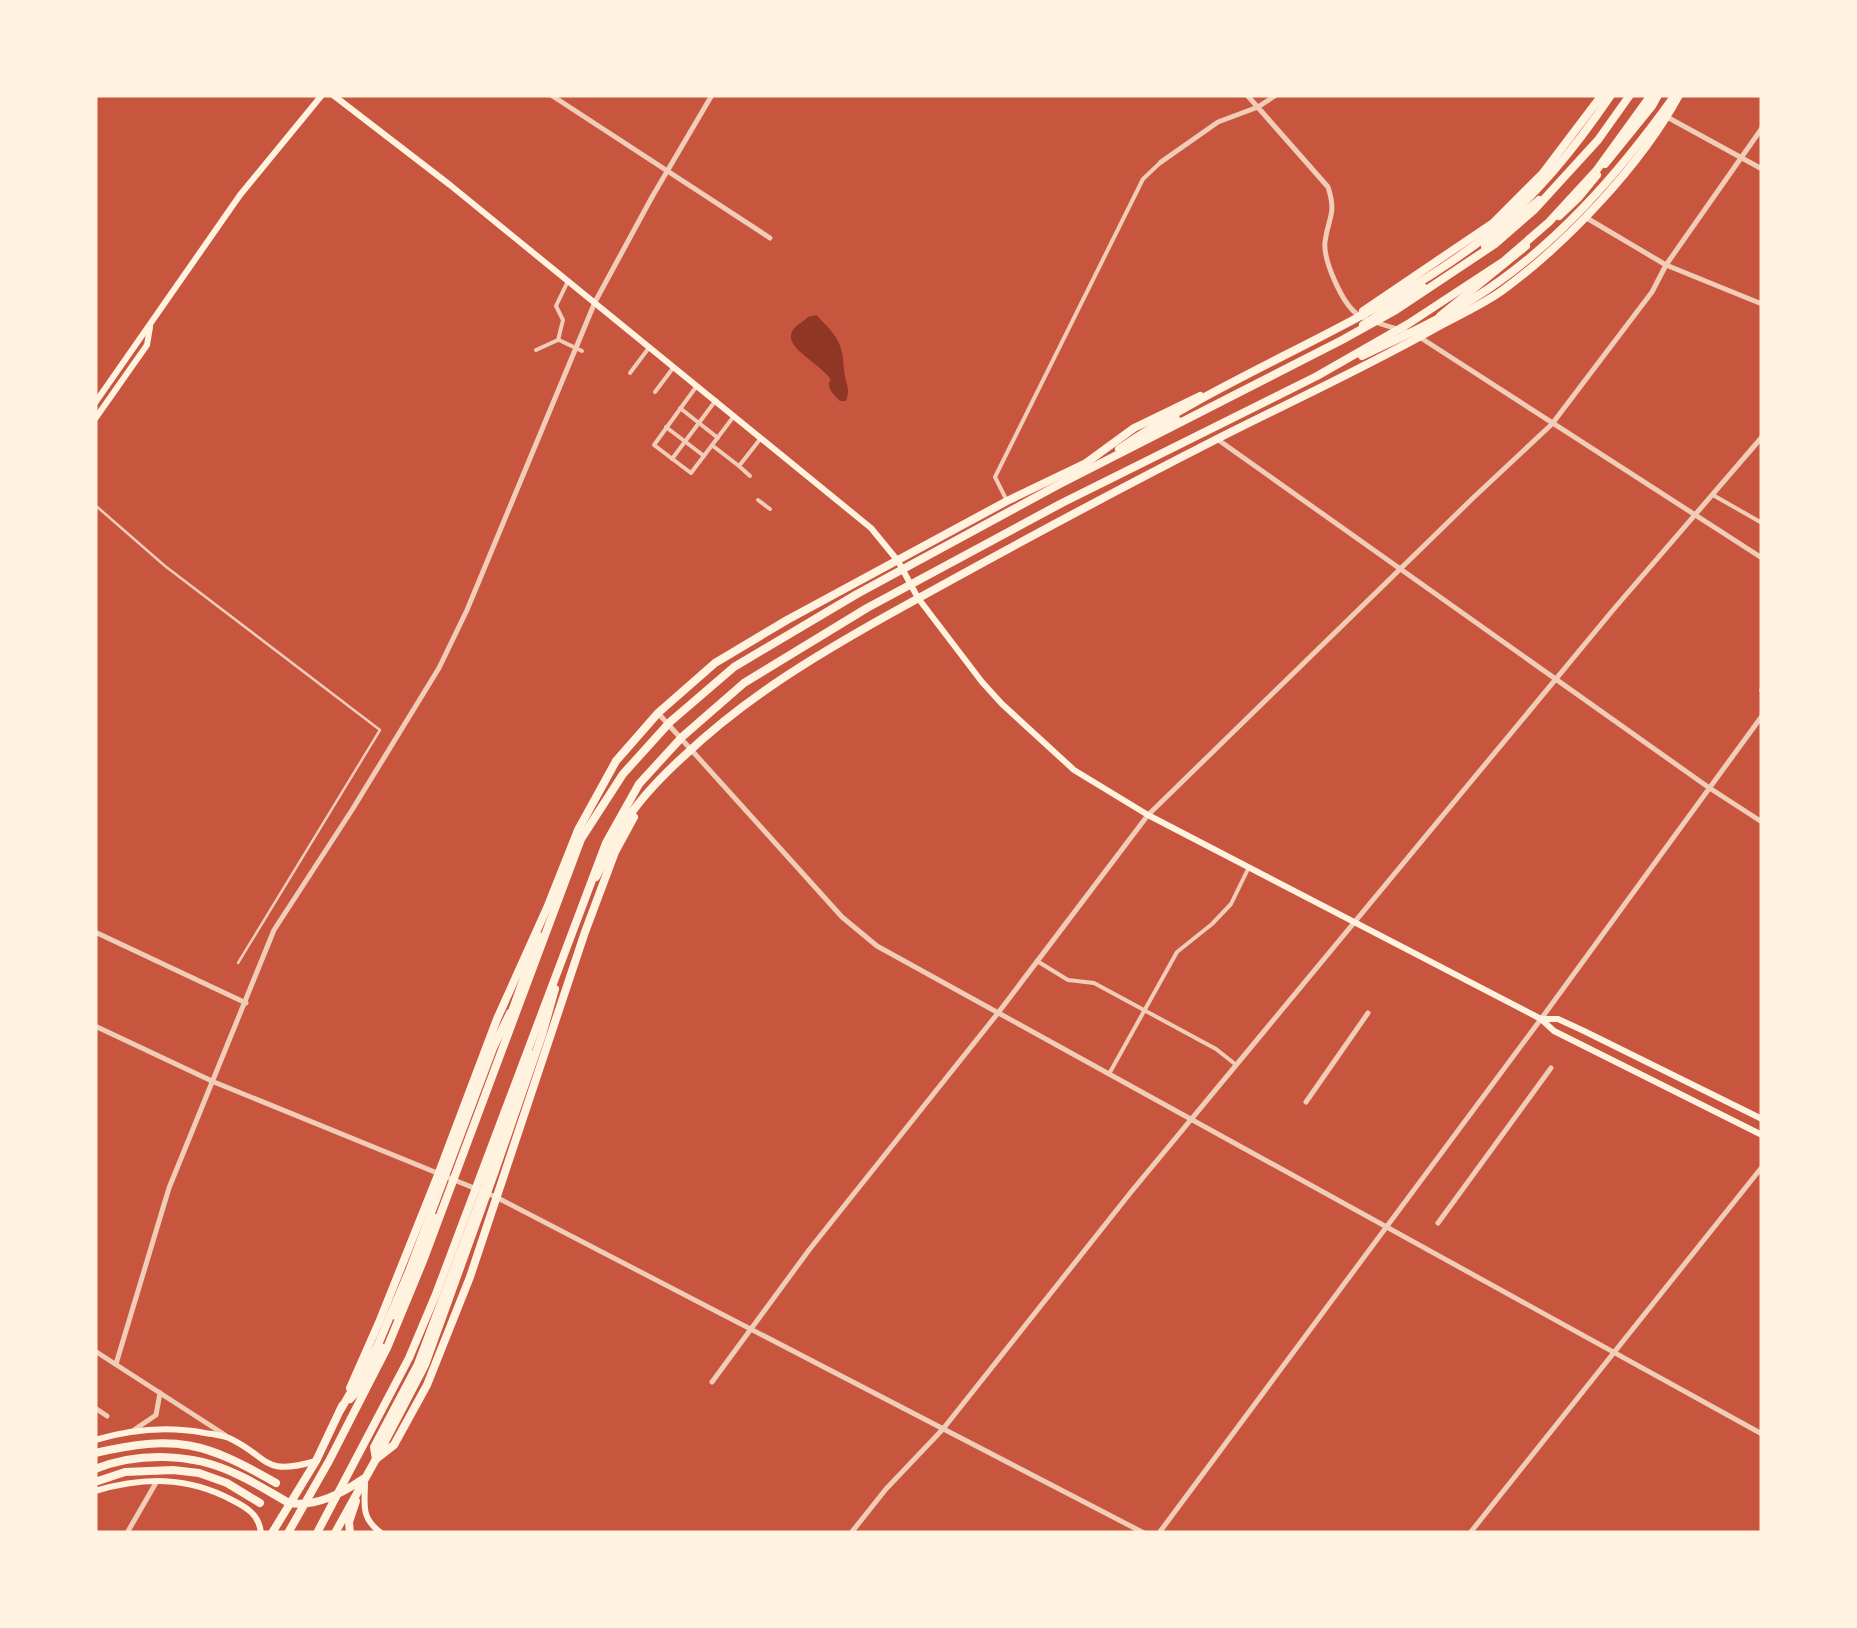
<svg xmlns="http://www.w3.org/2000/svg" width="1857" height="1628" viewBox="0 0 1857 1628" font-family="Roboto,sans-serif">
<style>
.water{fill:#8f3625}
.lines{fill:none;stroke-linecap:round;stroke-linejoin:round}
.service{stroke:#f1ccb7;stroke-width:2.5}
.pedestrian{stroke:#f1ccb7;stroke-width:4}
.minor{stroke:#f1ccb7;stroke-width:5}
.tertiary{stroke:#f1ccb7;stroke-width:5}
.secondary{stroke:#fff3e0;stroke-width:6}
.primary{stroke:#fff3e0;stroke-width:8}
.trunk{stroke:#fff3e0;stroke-width:8}
</style>
<rect width="100%" height="100%" fill="#c8553d"/>
<path class="water" d="M 816,315 C 836,335 843,342 844,370 C 845,382 851,389 846,401 L 840,401 C 837,398 831,392 830,389 C 826,376 836,385 826,374 C 814,359 771,341 802,322 C 812,315 803,318 816,315 Z"/>
<g class="lines">
<path class="service" d="M 95,505 L 165,566 L 380,730 L 238,963"/>
<g class="pedestrian">
<path d="M 559,340 L 582,351"/>
<path d="M 536,350 L 558,340 L 563,320 L 556,306 L 568,281"/>
<path d="M 630,373 L 648,349"/>
<path d="M 696,387 L 654,445 L 691,473 L 734,416"/>
<path d="M 655,392 L 673,368"/>
<path d="M 680,408 L 718,438"/>
<path d="M 666,427 L 704,456"/>
<path d="M 713,446 L 739,466"/>
<path d="M 672,459 L 716,400"/>
<path d="M 750,476 L 739,466 L 761,438"/>
<path d="M 1713,495 L 1762,523"/>
<path d="M 758,500 L 770,509"/>
<path d="M 1007,501 L 995,477 L 1143,179 L 1161,162"/>
<path d="M 1761,690 L 1762,691"/>
<path d="M 1037,961 L 1068,980 L 1094,983 L 1216,1049 L 1235,1064"/>
<path d="M 1109,1074 L 1177,952 L 1212,924 L 1231,904 L 1249,867"/>
</g>
<g class="minor">
<path d="M 551,95 L 770,238"/>
<path d="M 1247,95 L 1328,187 C 1337,215 1328,217 1325,242 C 1323,260 1342,303 1357,314 C 1369,322 1396,328 1410,333"/>
<path d="M 1667,117 L 1762,169"/>
<path d="M 1161,162 L 1218,122 L 1258,107 L 1276,95"/>
<path d="M 1585,217 L 1666,265 L 1762,304"/>
<path d="M 1421,338 L 1762,558"/>
<path d="M 1217,439 L 1708,787 L 1762,822"/>
<path d="M 658,713 L 842,917 L 877,946 L 1762,1434"/>
<path d="M 95,932 L 246,1003"/>
<path d="M 1306,1102 L 1368,1013"/>
<path d="M 1438,1223 L 1551,1068"/>
<path d="M 95,1351 L 225,1435"/>
<path d="M 116,1364 L 169,1188 L 274,930 L 352,810 L 439,668 L 467,610 L 595,302 L 652,197 L 712,95"/>
<path d="M 712,1382 L 809,1250 L 998,1013 L 1148,815 L 1473,498 L 1552,424 L 1652,292 L 1666,265 L 1762,128"/>
<path d="M 95,1408 L 107,1416"/>
<path d="M 134,1430 L 156,1415 L 160,1393"/>
<path d="M 127,1533 L 157,1481"/>
<path d="M 1470,1533 L 1762,1167"/>
</g>
<g class="tertiary">
<path d="M 95,1026 L 214,1082 L 496,1197 L 1144,1533"/>
<path d="M 851,1533 L 886,1489 L 943,1429 L 1131,1192 L 1613,610 L 1762,437"/>
<path d="M 1159,1533 L 1541,1019 L 1762,716"/>
</g>
<g class="secondary">
<path d="M 333,95 L 450,185 L 871,528 L 898,561 L 918,598 L 982,682 L 1002,704 L 1074,770 L 1148,815 L 1541,1019 L 1554,1031 L 1762,1135"/>
<path d="M 95,403 L 240,195 L 322,95"/>
<path d="M 95,419 L 147,345 L 150,327"/>
<path d="M 1542,1019 L 1558,1019 L 1584,1031 L 1762,1119"/>
<path d="M 95,1440 C 132,1429 168,1426 205,1433 C 213,1434 222,1435 229,1438 C 270,1457 261,1477 316,1461"/>
<path d="M 365,1481 C 365,1505 360,1517 381,1533"/>
<path d="M 95,1491 C 143,1477 187,1476 232,1500 C 248,1508 259,1515 261,1533"/>
</g>
<g class="primary">
<path d="M 1605,164 L 1652,106 L 1658,95"/>
<path d="M 1559,216 L 1579,197 L 1597,175"/>
<path d="M 1485,246 L 1539,200"/>
<path d="M 1363,311 L 1493,223 L 1543,173 L 1602,95"/>
<path d="M 1440,316 L 1526,246"/>
<path d="M 1363,325 L 1423,287"/>
<path d="M 1145,436 L 1177,420"/>
<path d="M 596,877 C 605,860 614,841 624,824 C 640,798 662,776 684,756 C 745,698 815,656 888,615 C 996,555 1105,496 1215,440 C 1286,404 1360,370 1430,331 C 1454,317 1481,306 1503,290 C 1567,243 1641,165 1679,95"/>
<path d="M 510,1017 L 539,936"/>
<path d="M 396,1316 L 435,1218"/>
<path d="M 350,1388 L 380,1320 L 438,1175 L 497,1019 L 547,908 L 578,830 L 616,761 L 658,713 L 715,663 L 787,620 L 1007,501 L 1086,463 L 1134,428 L 1200,396"/>
<path d="M 350,1399 L 359,1389 L 383,1348"/>
<path d="M 95,1453 C 176,1434 205,1442 276,1483"/>
<path d="M 376,1459 L 374,1447 L 418,1364 L 483,1192 L 530,1054"/>
<path d="M 95,1469 C 138,1452 192,1453 234,1473 C 253,1481 271,1493 289,1503 C 316,1507 341,1494 363,1479"/>
<path d="M 95,1482 L 125,1472 L 173,1470 L 199,1473 L 227,1483 L 260,1503"/>
<path d="M 272,1533 L 316,1461 L 342,1406"/>
<path d="M 335,1533 L 376,1459 L 394,1445 L 427,1385 L 470,1277 L 585,932 L 615,852 L 634,817"/>
<path d="M 350,1533 L 349,1522 L 356,1501"/>
</g>
<g class="trunk">
<path d="M 1362,356 C 1399,338 1436,322 1471,300 C 1553,250 1620,172 1675,95"/>
<path d="M 1119,449 C 1235,369 1373,324 1484,238 C 1535,198 1575,148 1611,95"/>
<path d="M 341,1409 L 377,1347 L 410,1269 L 493,1048 L 510,1013"/>
<path d="M 376,1459 L 425,1365 L 495,1171 L 542,1035 L 555,989"/>
<path d="M 288,1533 L 329,1461 L 387,1348 L 423,1261 L 581,839 L 623,774 L 670,722 L 734,667 L 857,594 L 1058,485 L 1342,340 L 1396,310 L 1495,244 L 1534,210 L 1598,140 L 1630,95"/>
<path d="M 317,1533 L 409,1358 L 436,1294 L 606,843 L 639,784 L 682,737 L 744,683 L 867,608 L 1062,503 L 1317,376 L 1408,324 L 1504,261 L 1549,222 L 1596,171 L 1651,95"/>
</g>
</g>
<rect width="1857" height="1628" fill="none" stroke="#fff3e0" stroke-width="195"/>
</svg>
